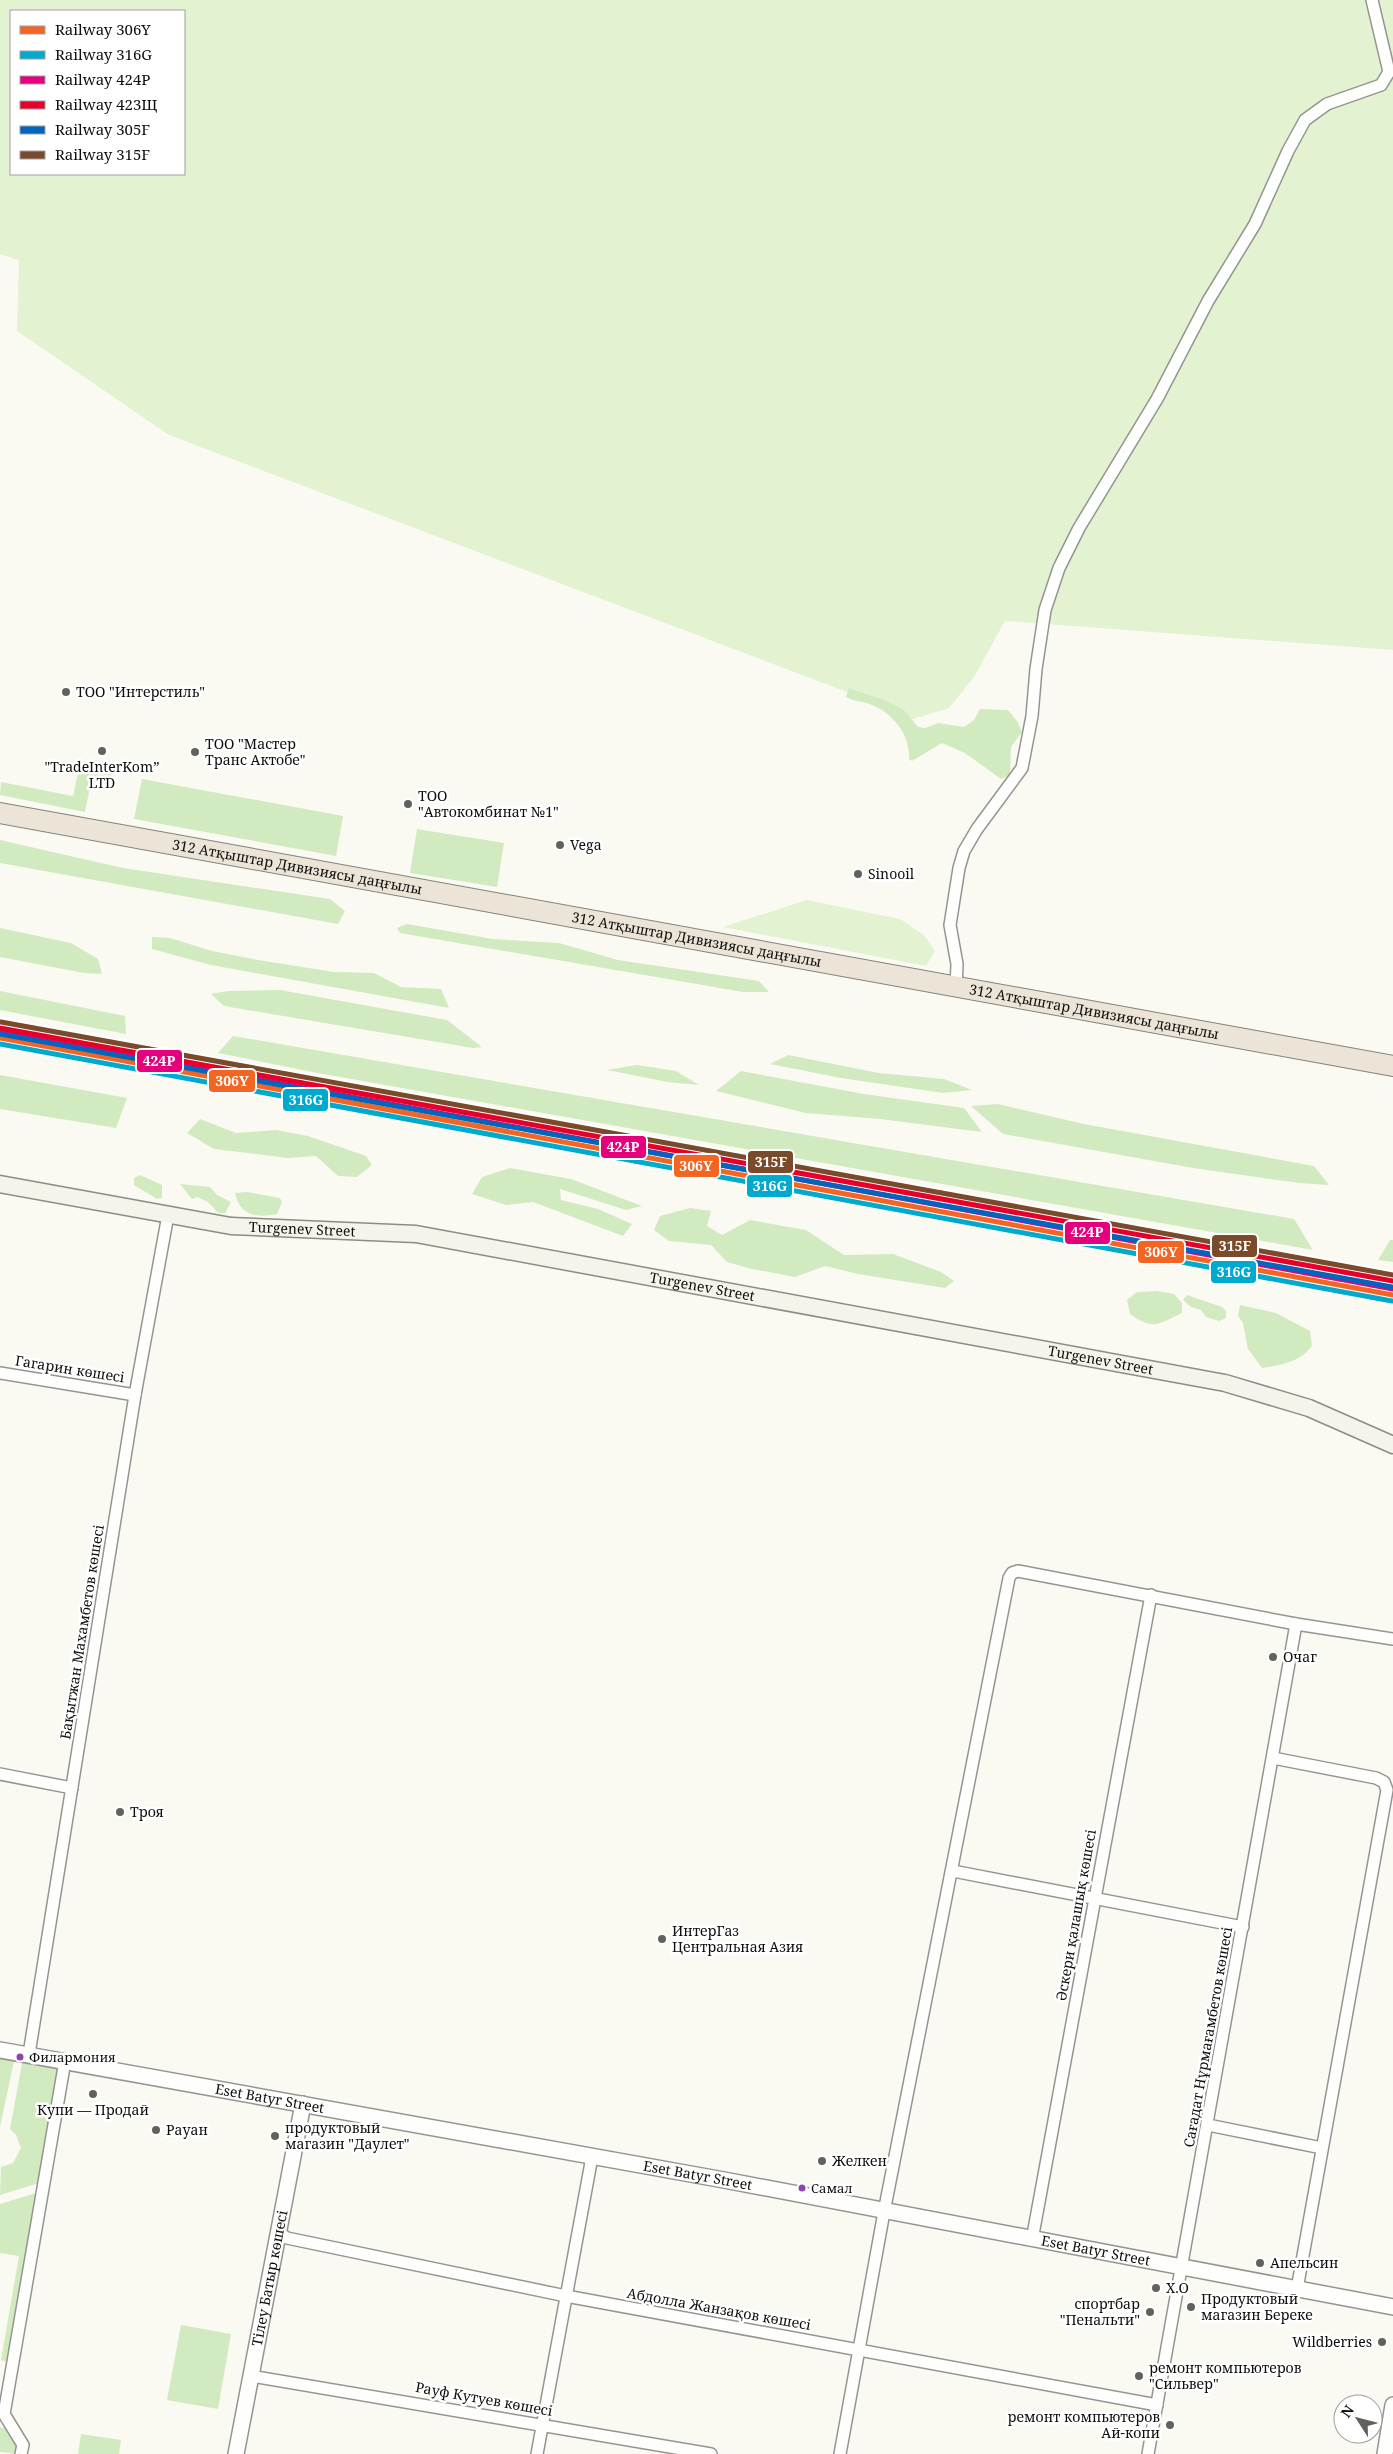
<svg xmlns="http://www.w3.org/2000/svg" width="1393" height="2454" viewBox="0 0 1393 2454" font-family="'Noto Serif',serif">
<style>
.green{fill:#e3f2d1;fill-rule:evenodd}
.forest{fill:#d2eabf}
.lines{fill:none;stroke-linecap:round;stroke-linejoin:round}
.minor-casing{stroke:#959491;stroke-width:14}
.tertiary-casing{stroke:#959491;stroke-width:18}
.secondary-casing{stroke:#8b8b87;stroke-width:19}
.trunk-casing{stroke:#82827e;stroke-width:22}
.minor{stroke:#fefefd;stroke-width:11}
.tertiary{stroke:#fefefd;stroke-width:15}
.secondary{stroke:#f5f4ea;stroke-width:16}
.trunk{stroke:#ece4d6;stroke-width:20}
.rail-1-casing{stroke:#fff;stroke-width:9}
.rail-2-casing{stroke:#fff;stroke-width:9}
.rail-3-casing{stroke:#fff;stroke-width:9}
.rail-4-casing{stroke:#fff;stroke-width:9}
.rail-5-casing{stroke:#fff;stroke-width:9}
.rail-6-casing{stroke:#fff;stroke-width:9}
.rail-1{stroke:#f26522;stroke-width:5}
.rail-2{stroke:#00a9ce;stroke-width:5}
.rail-3{stroke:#e5007d;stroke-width:5}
.rail-4{stroke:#e4002b;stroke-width:5}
.rail-5{stroke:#0065bd;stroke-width:5}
.rail-6{stroke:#7a4b2a;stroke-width:5}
.poi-dot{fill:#61615e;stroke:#fff;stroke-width:2}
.bus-dot{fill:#8e44ad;stroke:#fff;stroke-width:2}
.labels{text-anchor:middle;stroke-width:5;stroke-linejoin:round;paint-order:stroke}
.bus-label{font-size:13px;fill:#0e0e0e;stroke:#fff;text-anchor:start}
.poi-label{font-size:14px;fill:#0e0e0e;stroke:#fff;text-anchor:start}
.street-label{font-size:14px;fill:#0e0e0e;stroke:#fff}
.line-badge{stroke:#fff;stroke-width:2}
.badge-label{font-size:14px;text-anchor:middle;font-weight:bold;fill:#fff}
</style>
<rect width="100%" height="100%" fill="#fbfaf2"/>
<g class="green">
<path d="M 0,0 L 1393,0 L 1393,650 L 1005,621 L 974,677 L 949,708 L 897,724 L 884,706 L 169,435 L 17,331 L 19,260 L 0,254 ZM 11,11 L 184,11 L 184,174 L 11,174 Z"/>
<path d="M 807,900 L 900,919 L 924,935 L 935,951 L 926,966 L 723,927 Z"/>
</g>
<g class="forest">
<path d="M 849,688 L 884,700 L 904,710 L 918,727 L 925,728 L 938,723 L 964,727 L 974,720 L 980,709 L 1008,710 L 1017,721 L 1022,732 L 1011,747 L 1010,775 L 1001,779 L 965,753 L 942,743 L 912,761 L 909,759 C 910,735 894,714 872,705 C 863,701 855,702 846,697 Z"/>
<path d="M 79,768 L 111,774 L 109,785 L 91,782 L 85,812 L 0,795 L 1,782 L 73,796 Z"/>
<path d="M 142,779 L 343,816 L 336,856 L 134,819 Z"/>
<path d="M 417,829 L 504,843 L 497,887 L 410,873 Z"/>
<path d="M 0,840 L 123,868 L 330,899 L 345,911 L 338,924 L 0,863 Z"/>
<path d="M 407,924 L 493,939 L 559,943 L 618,960 L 759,981 L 769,992 L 743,992 L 400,933 L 397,928 Z"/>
<path d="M 0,928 L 71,943 L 98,959 L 102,974 L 84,973 L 0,957 Z"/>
<path d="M 152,937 L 170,938 L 212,951 L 258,960 L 334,972 L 374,973 L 401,987 L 441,989 L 449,1008 L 211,965 L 152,949 Z"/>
<path d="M 280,990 L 447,1020 L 482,1047 L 473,1048 L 224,1006 L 211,994 L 228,991 Z"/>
<path d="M 0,991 L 125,1016 L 126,1034 L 0,1010 Z"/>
<path d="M 233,1036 L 1294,1219 L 1313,1250 L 318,1073 L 218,1053 Z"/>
<path d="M 788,1055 L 879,1073 L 944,1079 L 972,1090 L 943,1093 L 841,1078 L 770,1064 Z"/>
<path d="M 637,1065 L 676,1071 L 699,1085 L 668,1082 L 607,1070 Z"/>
<path d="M 741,1071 L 864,1094 L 964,1108 L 982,1132 L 880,1119 L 806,1113 L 716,1091 Z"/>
<path d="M 0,1075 L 127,1098 L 116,1128 L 0,1109 Z"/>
<path d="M 998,1104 L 1084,1124 L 1314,1166 L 1329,1185 L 1299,1183 L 1193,1168 L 1003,1134 L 971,1106 Z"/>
<path d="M 200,1119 L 236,1133 L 276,1130 L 308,1136 L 366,1156 L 372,1165 L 357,1177 L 338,1176 L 316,1156 L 288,1158 L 214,1149 L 187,1133 Z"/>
<path d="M 510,1168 L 571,1179 L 642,1206 L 626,1210 L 560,1189 L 561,1200 L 598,1209 L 632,1224 L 623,1236 L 533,1202 L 506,1205 L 472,1194 L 482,1177 Z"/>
<path d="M 140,1175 L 162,1185 L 162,1198 L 157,1199 L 134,1185 L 134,1178 Z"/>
<path d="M 180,1184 L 210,1187 L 217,1195 L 231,1202 L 225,1213 L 218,1213 L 208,1202 L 197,1197 L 192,1199 Z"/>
<path d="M 247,1192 L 280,1198 L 282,1202 L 277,1214 C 256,1218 240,1216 235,1193 Z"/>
<path d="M 690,1208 L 711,1211 L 707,1226 L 722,1235 L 750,1220 L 806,1230 L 844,1255 L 893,1254 L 941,1272 L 954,1281 L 945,1288 L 858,1274 L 825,1266 L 795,1277 L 752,1269 L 727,1262 L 711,1245 L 669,1241 L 654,1230 L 660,1216 Z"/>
<path d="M 1390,1240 L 1393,1240 L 1393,1262 L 1378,1260 Z"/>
<path d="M 1157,1291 L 1174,1294 L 1182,1303 L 1182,1313 C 1158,1324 1154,1331 1130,1314 L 1127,1300 L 1137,1292 Z"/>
<path d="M 1187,1295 L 1222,1307 L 1226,1311 L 1226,1318 L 1219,1321 L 1206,1317 L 1201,1310 L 1191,1307 L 1183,1300 Z"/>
<path d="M 1240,1305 L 1276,1313 L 1310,1331 L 1312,1346 C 1300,1362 1282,1365 1262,1368 L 1248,1349 L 1243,1323 L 1238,1316 Z"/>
<path d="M 0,2054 L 15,2056 L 0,2127 Z"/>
<path d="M 23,2058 L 60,2063 L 39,2183 L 0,2195 L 1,2167 L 13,2163 L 21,2148 L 16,2135 L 10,2129 Z"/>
<path d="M 36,2193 L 8,2362 L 1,2360 L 19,2256 L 0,2253 L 0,2204 Z"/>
<path d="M 181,2325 L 231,2334 L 218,2409 L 167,2400 Z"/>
<path d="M 0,2427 L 8,2429 L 18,2445 L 17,2454 L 0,2452 Z"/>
<path d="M 81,2434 L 121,2440 L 119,2454 L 78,2454 Z"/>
</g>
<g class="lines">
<defs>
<g id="minor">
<path d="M 956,987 L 957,964 L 950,925 L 959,868 L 964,851 L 977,829 L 1022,768 L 1032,716 L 1036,669 L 1045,610 L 1059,568 L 1079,528 L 1157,399 L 1208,301 L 1255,224 L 1288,151 L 1305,120 L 1327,104 L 1381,85 L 1389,72 L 1372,0"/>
<path d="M 0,1373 L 135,1395"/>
<path d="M 1273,1758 L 1376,1778 L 1384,1782 L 1387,1790 L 1297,2289"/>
<path d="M 0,1774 L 72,1788"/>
<path d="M 953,1871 L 1243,1927"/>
<path d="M 29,2054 L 135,1395 L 168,1215"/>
<path d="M 1208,2125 L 1322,2148"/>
<path d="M 279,2233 L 287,2238 L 566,2296 L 1157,2405"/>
<path d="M 1032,2240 L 1151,1595"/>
<path d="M 251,2376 L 711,2454"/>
<path d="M 21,2454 L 23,2445 L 4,2414 L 65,2061"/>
<path d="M 537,2454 L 592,2157"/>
<path d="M 840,2454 L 884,2212 L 1009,1578 L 1012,1573 L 1018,1571 L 1296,1624 L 1393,1639"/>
<path d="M 1148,2454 L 1296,1624"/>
</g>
<g id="tertiary">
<path id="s1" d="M 0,2050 L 724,2180 L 1393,2307"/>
<path id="s2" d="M 236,2454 L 303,2104"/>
<path d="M 1385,2454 L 1393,2405"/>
</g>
<g id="secondary">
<path id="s3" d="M 0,1184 L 231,1226 L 416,1234 L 1225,1383 L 1309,1408 L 1393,1445"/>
</g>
<g id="trunk">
<path id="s4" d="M 0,813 L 1393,1066"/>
</g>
</defs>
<use href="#minor" class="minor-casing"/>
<use href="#tertiary" class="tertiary-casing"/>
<use href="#secondary" class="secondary-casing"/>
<use href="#trunk" class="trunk-casing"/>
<use href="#minor" class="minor"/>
<use href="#tertiary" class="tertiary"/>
<use href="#secondary" class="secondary"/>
<use href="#trunk" class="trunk"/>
<defs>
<path id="rail-1" d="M 0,1038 L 1393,1295"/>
<path id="rail-2" d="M 0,1044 L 1392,1301"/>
<path id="rail-3" d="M 1,1032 L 1393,1289"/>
<path id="rail-4" d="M 0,1028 L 1393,1281"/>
<path id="rail-5" d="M 0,1034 L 1392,1287"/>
<path id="rail-6" d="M 1,1022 L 1393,1275"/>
</defs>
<use href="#rail-1" class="rail-1-casing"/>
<use href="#rail-2" class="rail-2-casing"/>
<use href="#rail-3" class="rail-3-casing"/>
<use href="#rail-4" class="rail-4-casing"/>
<use href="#rail-5" class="rail-5-casing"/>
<use href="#rail-6" class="rail-6-casing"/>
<use href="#rail-1" class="rail-1"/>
<use href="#rail-2" class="rail-2"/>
<use href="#rail-3" class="rail-3"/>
<use href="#rail-4" class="rail-4"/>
<use href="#rail-5" class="rail-5"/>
<use href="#rail-6" class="rail-6"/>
</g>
<g class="poi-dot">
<circle cx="66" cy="692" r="5"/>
<circle cx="102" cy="751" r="5"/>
<circle cx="195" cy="752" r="5"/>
<circle cx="408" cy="804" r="5"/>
<circle cx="560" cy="845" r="5"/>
<circle cx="858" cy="874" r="5"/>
<circle cx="1273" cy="1657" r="5"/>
<circle cx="120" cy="1812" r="5"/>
<circle cx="662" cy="1939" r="5"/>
<circle cx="93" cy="2094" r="5"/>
<circle cx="156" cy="2130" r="5"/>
<circle cx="275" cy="2136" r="5"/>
<circle cx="822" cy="2161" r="5"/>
<circle cx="1260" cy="2263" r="5"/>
<circle cx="1156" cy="2288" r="5"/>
<circle cx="1191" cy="2307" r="5"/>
<circle cx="1150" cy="2312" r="5"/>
<circle cx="1382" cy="2342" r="5"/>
<circle cx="1139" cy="2376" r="5"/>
<circle cx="1170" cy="2425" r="5"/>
</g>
<g class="bus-dot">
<circle cx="20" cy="2057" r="4.5"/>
<circle cx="802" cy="2188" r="4.5"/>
</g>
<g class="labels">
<g class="bus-label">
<text x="29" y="2062">Филармония</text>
<text x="811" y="2193">Самал</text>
</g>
<g class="poi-label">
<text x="76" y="697">ТОО "Интерстиль"</text>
<text x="205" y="749">ТОО "Мастер<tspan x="205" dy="16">Транс Актобе"</tspan></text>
<text x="102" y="772" text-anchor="middle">"TradeInterKom”<tspan x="102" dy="16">LTD</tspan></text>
<text x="418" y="801">ТОО<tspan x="418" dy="16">"Автокомбинат №1"</tspan></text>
<text x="570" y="850">Vega</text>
<text x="868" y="879">Sinooil</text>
<text x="1283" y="1662">Очаг</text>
<text x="130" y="1817">Троя</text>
<text x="672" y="1936">ИнтерГаз<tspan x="672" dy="16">Центральная Азия</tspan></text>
<text x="93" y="2115" text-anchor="middle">Купи — Продай</text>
<text x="285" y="2133">продуктовый<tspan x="285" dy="16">магазин "Даулет"</tspan></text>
<text x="166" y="2135">Рауан</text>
<text x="832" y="2166">Желкен</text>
<text x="1270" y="2268">Апельсин</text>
<text x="1166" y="2293">X.O</text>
<text x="1201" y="2304">Продуктовый<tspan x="1201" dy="16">магазин Береке</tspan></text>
<text x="1140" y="2309" text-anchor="end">спортбар<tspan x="1140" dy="16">"Пенальти"</tspan></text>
<text x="1372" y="2347" text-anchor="end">Wildberries</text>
<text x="1149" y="2373">ремонт компьютеров<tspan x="1149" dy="16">"Сильвер"</tspan></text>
<text x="1160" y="2422" text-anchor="end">ремонт компьютеров<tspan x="1160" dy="16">Ай-копи</tspan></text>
</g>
<g class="street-label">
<text dy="5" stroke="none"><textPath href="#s4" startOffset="302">312 Атқыштар Дивизиясы даңғылы</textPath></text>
<text dy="5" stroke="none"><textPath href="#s4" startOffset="708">312 Атқыштар Дивизиясы даңғылы</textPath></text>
<text dy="5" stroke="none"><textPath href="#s4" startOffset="1112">312 Атқыштар Дивизиясы даңғылы</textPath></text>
<text dy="5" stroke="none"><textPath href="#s3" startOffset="306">Turgenev Street</textPath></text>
<text dy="5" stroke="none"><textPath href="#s3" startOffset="711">Turgenev Street</textPath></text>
<text dy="5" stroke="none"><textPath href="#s3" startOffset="1116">Turgenev Street</textPath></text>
<text transform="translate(70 1369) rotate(9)" y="5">Гагарин көшесі</text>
<text transform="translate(82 1632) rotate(-81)" y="5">Бақытжан Махамбетов көшесі</text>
<text transform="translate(1076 1915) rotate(-80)" y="5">Әскери қалашық көшесі</text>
<text transform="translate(1208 2037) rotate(-80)" y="5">Сағадат Нұрмағамбетов көшесі</text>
<text dy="5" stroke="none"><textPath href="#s1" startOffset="274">Eset Batyr Street</textPath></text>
<text dy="5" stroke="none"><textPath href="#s1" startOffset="709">Eset Batyr Street</textPath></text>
<text dy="5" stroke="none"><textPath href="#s1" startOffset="1114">Eset Batyr Street</textPath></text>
<text dy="5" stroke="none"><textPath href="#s2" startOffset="179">Тілеу Батыр көшесі</textPath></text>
<text transform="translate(719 2309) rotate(10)" y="5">Абдолла Жанзақов көшесі</text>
<text transform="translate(484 2399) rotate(10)" y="5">Рауф Кутуев көшесі</text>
</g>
</g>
<g class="line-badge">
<rect x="136" y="1049" width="47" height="24" rx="5" fill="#e5007d"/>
<rect x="208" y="1069" width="48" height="24" rx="5" fill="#f26522"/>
<rect x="282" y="1088" width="47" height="24" rx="5" fill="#00a9ce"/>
<rect x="600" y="1135" width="47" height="24" rx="5" fill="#e5007d"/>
<rect x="747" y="1150" width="47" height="24" rx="5" fill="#7a4b2a"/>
<rect x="673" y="1154" width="47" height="24" rx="5" fill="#f26522"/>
<rect x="746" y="1174" width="47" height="24" rx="5" fill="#00a9ce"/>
<rect x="1064" y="1221" width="47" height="24" rx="5" fill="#e5007d"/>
<rect x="1211" y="1234" width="47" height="24" rx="5" fill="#7a4b2a"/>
<rect x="1137" y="1240" width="48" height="24" rx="5" fill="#f26522"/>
<rect x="1210" y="1260" width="47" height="24" rx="5" fill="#00a9ce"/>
</g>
<g class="badge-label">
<text x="159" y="1066">424Р</text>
<text x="232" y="1086">306Y</text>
<text x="306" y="1105">316G</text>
<text x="623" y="1152">424Р</text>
<text x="771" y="1167">315F</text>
<text x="696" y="1171">306Y</text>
<text x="770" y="1191">316G</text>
<text x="1087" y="1237">424Р</text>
<text x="1235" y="1251">315F</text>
<text x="1161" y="1257">306Y</text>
<text x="1234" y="1277">316G</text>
</g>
<rect x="10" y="10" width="175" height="165" fill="#ffffff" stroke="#9f9f9f"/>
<rect x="20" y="26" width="25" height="8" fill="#f26522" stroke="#9f9f9f"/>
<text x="55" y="35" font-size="15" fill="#0e0e0e">Railway 306Y</text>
<rect x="20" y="51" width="25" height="8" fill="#00a9ce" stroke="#9f9f9f"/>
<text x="55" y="60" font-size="15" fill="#0e0e0e">Railway 316G</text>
<rect x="20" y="76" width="25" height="8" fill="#e5007d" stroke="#9f9f9f"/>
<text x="55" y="85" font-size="15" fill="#0e0e0e">Railway 424Р</text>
<rect x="20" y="101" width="25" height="8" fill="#e4002b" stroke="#9f9f9f"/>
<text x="55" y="110" font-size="15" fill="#0e0e0e">Railway 423Щ</text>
<rect x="20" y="126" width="25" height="8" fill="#0065bd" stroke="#9f9f9f"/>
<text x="55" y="135" font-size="15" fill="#0e0e0e">Railway 305F</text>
<rect x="20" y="151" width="25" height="8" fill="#7a4b2a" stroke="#9f9f9f"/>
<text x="55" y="160" font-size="15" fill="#0e0e0e">Railway 315F</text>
<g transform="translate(1358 2419) rotate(306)"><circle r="24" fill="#ffffff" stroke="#9f9f9f"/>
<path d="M0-4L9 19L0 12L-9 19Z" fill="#61615e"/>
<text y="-8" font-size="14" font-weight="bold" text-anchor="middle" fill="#0e0e0e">N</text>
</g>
</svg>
